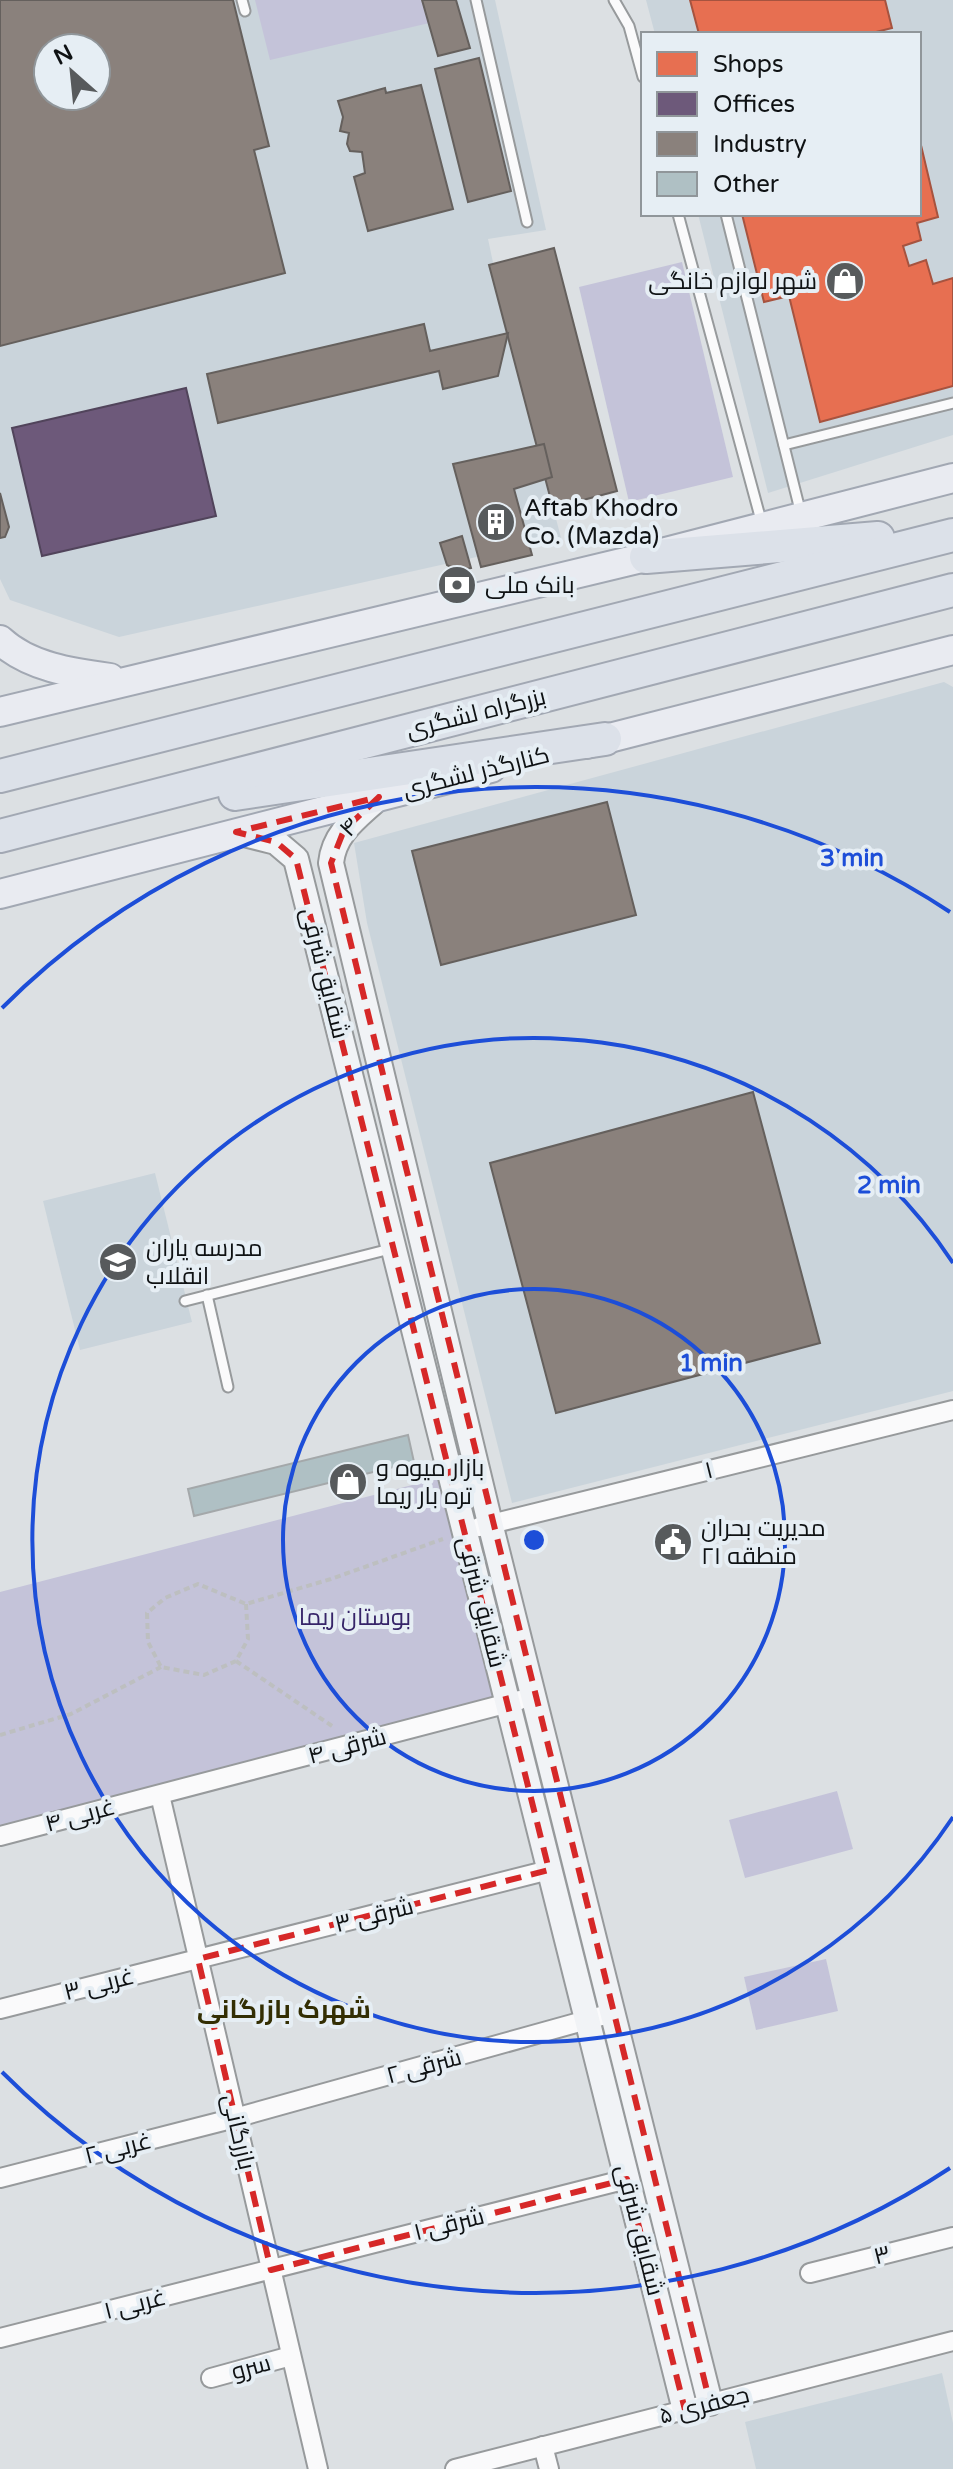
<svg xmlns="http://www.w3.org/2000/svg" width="953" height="2469" viewBox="0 0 953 2469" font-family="'Varela Round',Cairo,sans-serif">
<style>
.built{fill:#cad4db;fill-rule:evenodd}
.green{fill:#c4c3d9}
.shops{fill:#e76f51;stroke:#a6533f;stroke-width:2}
.offices{fill:#6d597a;stroke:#51445b;stroke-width:2}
.industry{fill:#8a817c;stroke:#65605d;stroke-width:2;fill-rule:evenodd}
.building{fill:#afc0c4;stroke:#a4a8aa;stroke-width:2}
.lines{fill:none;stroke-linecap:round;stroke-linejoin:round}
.lane-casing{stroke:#979a9c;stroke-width:13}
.street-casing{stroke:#979a9c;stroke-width:22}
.secondary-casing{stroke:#979a9c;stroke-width:28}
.primary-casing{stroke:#a2a8b3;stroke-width:32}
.highway-casing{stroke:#a2a8b3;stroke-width:36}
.path{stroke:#bdbfc0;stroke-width:4;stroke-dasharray:6 4;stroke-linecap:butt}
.lane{stroke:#fafafb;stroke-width:9}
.street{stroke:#fafafb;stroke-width:18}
.secondary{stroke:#f1f3f6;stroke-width:24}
.primary{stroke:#e9ebf1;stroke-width:28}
.highway{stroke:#dce1e9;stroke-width:32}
.marked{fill:none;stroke:#d62828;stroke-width:6;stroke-dasharray:16 10;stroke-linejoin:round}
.ring{fill:none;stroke:#1d4ed8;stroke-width:4}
.labels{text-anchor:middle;stroke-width:8;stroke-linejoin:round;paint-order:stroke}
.poi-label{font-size:24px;fill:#0f1214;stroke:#e6eef4;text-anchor:start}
.street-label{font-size:24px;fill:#0f1214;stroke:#e6eef4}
.park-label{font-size:24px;fill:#362468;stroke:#e6eef4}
.neighbourhood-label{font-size:26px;font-weight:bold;fill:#332e03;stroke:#e6eef4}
.centre{fill:#1d4ed8;stroke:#e6eef4;stroke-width:4}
.ring-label{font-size:24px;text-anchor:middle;font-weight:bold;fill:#1d4ed8;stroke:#e6eef4;stroke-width:8;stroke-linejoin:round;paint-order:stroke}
</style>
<rect width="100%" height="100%" fill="#dce0e3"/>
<g class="built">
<path d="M 0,0 L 495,0 L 546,230 L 488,239 L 508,333 L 561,538 L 119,637 L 10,600 L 0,579 ZM 48,48 L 96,48 L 96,96 L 48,96 Z"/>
<path d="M 646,0 L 953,0 L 953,435 L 768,493 L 698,214 L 919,214 L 919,34 L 655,34 Z"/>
<path d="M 944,682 L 953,687 L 953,1391 L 512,1503 L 367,923 L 354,843 Z"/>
<path d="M 155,1173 L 192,1322 L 80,1350 L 43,1201 Z"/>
<path d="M 942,2373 L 953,2423 L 953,2469 L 756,2469 L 745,2422 Z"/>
</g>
<g class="green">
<path d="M 255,0 L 434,0 L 438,21 L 270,60 Z"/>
<path d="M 682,262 L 733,477 L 629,502 L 579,287 Z"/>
<path d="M 443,1477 L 496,1700 L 0,1826 L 0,1592 Z"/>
<path d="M 837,1791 L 853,1849 L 745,1878 L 729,1820 Z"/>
<path d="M 826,1959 L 838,2011 L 756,2030 L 744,1977 Z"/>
</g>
<g class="shops">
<path d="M 690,0 L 885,0 L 892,28 L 868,34 L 699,34 Z"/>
<path d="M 920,141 L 938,217 L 917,223 L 921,240 L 903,246 L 909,266 L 926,260 L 933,284 L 953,278 L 953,386 L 820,422 L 789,296 L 764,302 L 742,214 L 919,214 Z"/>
</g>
<path class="offices" d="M 186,388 L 216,516 L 42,556 L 12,428 Z"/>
<g class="industry">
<path d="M 0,0 L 233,0 L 269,146 L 254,150 L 285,273 L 0,346 ZM 48,48 L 96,48 L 96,96 L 48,96 Z"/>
<path d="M 422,0 L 456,0 L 470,48 L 438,56 Z"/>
<path d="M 479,58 L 511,191 L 468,202 L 435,69 Z"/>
<path d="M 421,85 L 453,209 L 368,231 L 354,177 L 365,173 L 362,152 L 350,151 L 347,144 L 349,133 L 340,131 L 343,117 L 338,101 L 385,88 L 386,93 Z"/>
<path d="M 554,248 L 617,491 L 553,508 L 489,265 Z"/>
<path d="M 424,324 L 430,351 L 508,333 L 498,376 L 443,389 L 439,371 L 218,423 L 207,374 Z"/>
<path d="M 544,444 L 552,477 L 514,489 L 532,555 L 481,567 L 453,464 Z"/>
<path d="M 0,493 L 9,527 L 5,537 L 0,538 Z"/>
<path d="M 462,536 L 471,568 L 458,571 L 447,565 L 440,543 Z"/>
<path d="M 607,802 L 636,915 L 441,965 L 412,851 Z"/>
<path d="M 753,1092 L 820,1343 L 556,1413 L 490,1163 Z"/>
</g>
<path class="building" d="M 408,1435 L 414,1462 L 194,1516 L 188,1489 Z"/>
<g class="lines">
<defs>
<g id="lane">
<path d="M 242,0 L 245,11"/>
<path d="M 476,0 L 527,222"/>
<path d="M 614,0 L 629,26 L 643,77"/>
<path d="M 678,214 L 762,524"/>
<path d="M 726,214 L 801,514"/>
<path d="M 784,445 L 953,403"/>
<path d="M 207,1295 L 228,1387"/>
<path d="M 185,1301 L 390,1249"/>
</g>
<g id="street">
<path d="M 479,1527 L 953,1410"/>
<path d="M 160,1795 L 318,2469"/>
<path d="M 0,1836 L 520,1700"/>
<path d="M 0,2009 L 549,1870"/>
<path d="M 0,2178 L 235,2118 L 612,2013"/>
<path d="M 810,2273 L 953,2237"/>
<path d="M 0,2338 L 627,2179"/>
<path d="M 211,2378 L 291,2356"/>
<path d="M 543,2446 L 549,2469"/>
<path d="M 455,2469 L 953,2341"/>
</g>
<g id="secondary">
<path d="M 379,797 C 358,817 334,832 331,863 L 490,1523 L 710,2403"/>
<path d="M 236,832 L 276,842 L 296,859 L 685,2410"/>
</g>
<g id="primary">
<path d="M 0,640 C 29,667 72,673 110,678"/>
<path d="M 0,712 L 646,557 L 953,478"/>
<path d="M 586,744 L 953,650"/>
<path d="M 0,894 L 491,768"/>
</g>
<g id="highway">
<path d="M 646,557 L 878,538"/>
<path d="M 0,776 L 953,535"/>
<path d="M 235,794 L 605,739"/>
<path d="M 0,836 L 953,590"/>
</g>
</defs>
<use href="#lane" class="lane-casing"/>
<use href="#street" class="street-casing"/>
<use href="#secondary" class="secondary-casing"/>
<use href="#primary" class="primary-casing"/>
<use href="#highway" class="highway-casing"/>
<g class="path">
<path d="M 246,1604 L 248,1639 L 236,1661 L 204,1675 L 161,1667 L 148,1642 L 147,1613 L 165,1598 L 198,1584 L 246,1604 L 331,1579 L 443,1539"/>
<path d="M 236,1661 L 335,1728"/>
<path d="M 0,1735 L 71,1714 L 161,1667"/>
</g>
<use href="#lane" class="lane"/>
<use href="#street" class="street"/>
<use href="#secondary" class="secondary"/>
<use href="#primary" class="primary"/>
<use href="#highway" class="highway"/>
</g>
<path class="marked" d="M 379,797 L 344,830 L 331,863 L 710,2403 L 685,2410 L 627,2179 L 271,2270 L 198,1959 L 549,1870 L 296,859 L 276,842 L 236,832 Z"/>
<g class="ring">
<circle cx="534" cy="1540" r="251"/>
<path d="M953 1817A502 502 0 1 1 953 1263"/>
<path d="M950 2168A753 753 0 0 1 2 2072M2 1008A753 753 0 0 1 950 912"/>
</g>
<defs>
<symbol id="shop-disc" viewBox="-11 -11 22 22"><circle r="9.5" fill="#575a5c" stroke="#e6eef4"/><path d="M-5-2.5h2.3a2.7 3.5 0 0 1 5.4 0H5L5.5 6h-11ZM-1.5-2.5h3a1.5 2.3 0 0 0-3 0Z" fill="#fff"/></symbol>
<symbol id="building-disc" viewBox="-11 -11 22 22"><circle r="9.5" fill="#575a5c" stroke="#e6eef4"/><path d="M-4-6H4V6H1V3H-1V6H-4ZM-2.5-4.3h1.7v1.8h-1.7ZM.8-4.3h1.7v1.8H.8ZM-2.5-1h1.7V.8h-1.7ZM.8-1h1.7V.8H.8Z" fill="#fff"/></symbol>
<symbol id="bank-disc" viewBox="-11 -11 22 22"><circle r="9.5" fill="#575a5c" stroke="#e6eef4"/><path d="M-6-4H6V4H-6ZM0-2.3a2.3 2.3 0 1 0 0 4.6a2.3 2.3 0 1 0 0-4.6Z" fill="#fff"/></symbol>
<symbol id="school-disc" viewBox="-11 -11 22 22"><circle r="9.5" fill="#575a5c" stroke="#e6eef4"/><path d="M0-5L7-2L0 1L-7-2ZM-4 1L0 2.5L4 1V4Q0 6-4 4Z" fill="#fff"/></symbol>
<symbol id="civic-disc" viewBox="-11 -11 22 22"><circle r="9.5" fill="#575a5c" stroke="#e6eef4"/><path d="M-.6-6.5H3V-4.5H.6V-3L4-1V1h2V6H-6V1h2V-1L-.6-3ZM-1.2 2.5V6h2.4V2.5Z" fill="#fff"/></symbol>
</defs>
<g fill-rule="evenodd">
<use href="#shop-disc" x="823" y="259" width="44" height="44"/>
<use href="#building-disc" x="474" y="500" width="44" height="44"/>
<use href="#bank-disc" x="435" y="563" width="44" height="44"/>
<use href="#school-disc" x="96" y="1240" width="44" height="44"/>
<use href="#shop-disc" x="326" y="1460" width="44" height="44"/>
<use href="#civic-disc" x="651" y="1520" width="44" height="44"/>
</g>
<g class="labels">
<g class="poi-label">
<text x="817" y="289" text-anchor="end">شهر لوازم خانگی</text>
<text x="524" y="516">Aftab Khodro<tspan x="524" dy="28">Co. (Mazda)</tspan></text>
<text x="485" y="593">بانک ملی</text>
<text x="146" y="1256">مدرسه یاران<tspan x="146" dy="28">انقلاب</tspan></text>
<text x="376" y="1476">بازار میوه و<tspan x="376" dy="28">تره بار ریما</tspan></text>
<text x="701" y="1536">مدیریت بحران<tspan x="701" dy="28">منطقه ۲۱</tspan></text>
</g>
<g class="street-label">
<text transform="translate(476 713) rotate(-14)" y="8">بزرگراه لشگری</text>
<text transform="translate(476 772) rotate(-14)" y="8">کنارگذر لشگری</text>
<text transform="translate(349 827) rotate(-47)" y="8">۴</text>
<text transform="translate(325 973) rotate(76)" y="8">شقایق شرقی</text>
<text transform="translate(709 1470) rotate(-14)" y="8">۱</text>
<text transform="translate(482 1602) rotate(76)" y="8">شقایق شرقی</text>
<text transform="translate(347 1746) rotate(-15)" y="8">۴ شرقی</text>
<text transform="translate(80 1815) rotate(-15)" y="8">۴ غربی</text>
<text transform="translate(374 1915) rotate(-14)" y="8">۳ شرقی</text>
<text transform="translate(99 1984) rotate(-14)" y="8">۳ غربی</text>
<text transform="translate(424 2066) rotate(-15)" y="8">۲ شرقی</text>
<text transform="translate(239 2132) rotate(77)" y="8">بازرگانی</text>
<text transform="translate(118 2148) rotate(-14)" y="8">۲ غربی</text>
<text transform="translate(449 2224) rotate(-14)" y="8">۱ شرقی</text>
<text transform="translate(640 2230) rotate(76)" y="8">شقایق شرقی</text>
<text transform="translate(882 2255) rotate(-14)" y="8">۳</text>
<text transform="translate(135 2304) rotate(-14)" y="8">۱ غربی</text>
<text transform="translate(251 2367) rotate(-15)" y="8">سرو</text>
<text transform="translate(704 2405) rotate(-14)" y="8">جعفری ۵</text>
</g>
<g class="park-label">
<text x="355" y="1625">بوستان ریما</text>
</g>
<g class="neighbourhood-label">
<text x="284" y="2018">شهرک بازرگانی</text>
</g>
</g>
<circle cx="534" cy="1540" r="12" class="centre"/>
<g class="ring-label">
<text x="852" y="866">3 min</text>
<text x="889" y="1193">2 min</text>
<text x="711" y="1371">1 min</text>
</g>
<rect x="641" y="32" width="280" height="184" fill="#e6eef4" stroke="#90969a" stroke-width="2"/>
<rect x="657" y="52" width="40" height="24" fill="#e76f51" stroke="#90969a" stroke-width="2"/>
<text x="713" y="72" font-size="24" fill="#0f1214">Shops</text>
<rect x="657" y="92" width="40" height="24" fill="#6d597a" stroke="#90969a" stroke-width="2"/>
<text x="713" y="112" font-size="24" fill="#0f1214">Offices</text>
<rect x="657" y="132" width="40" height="24" fill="#8a817c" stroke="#90969a" stroke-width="2"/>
<text x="713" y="152" font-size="24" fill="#0f1214">Industry</text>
<rect x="657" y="172" width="40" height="24" fill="#afc0c4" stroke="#90969a" stroke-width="2"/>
<text x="713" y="192" font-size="24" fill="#0f1214">Other</text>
<g transform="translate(72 72) rotate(333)"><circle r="38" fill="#e6eef4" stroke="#90969a" stroke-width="2"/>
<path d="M0-6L14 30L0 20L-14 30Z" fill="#575a5c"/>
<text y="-12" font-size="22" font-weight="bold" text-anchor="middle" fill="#0f1214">N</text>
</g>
</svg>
